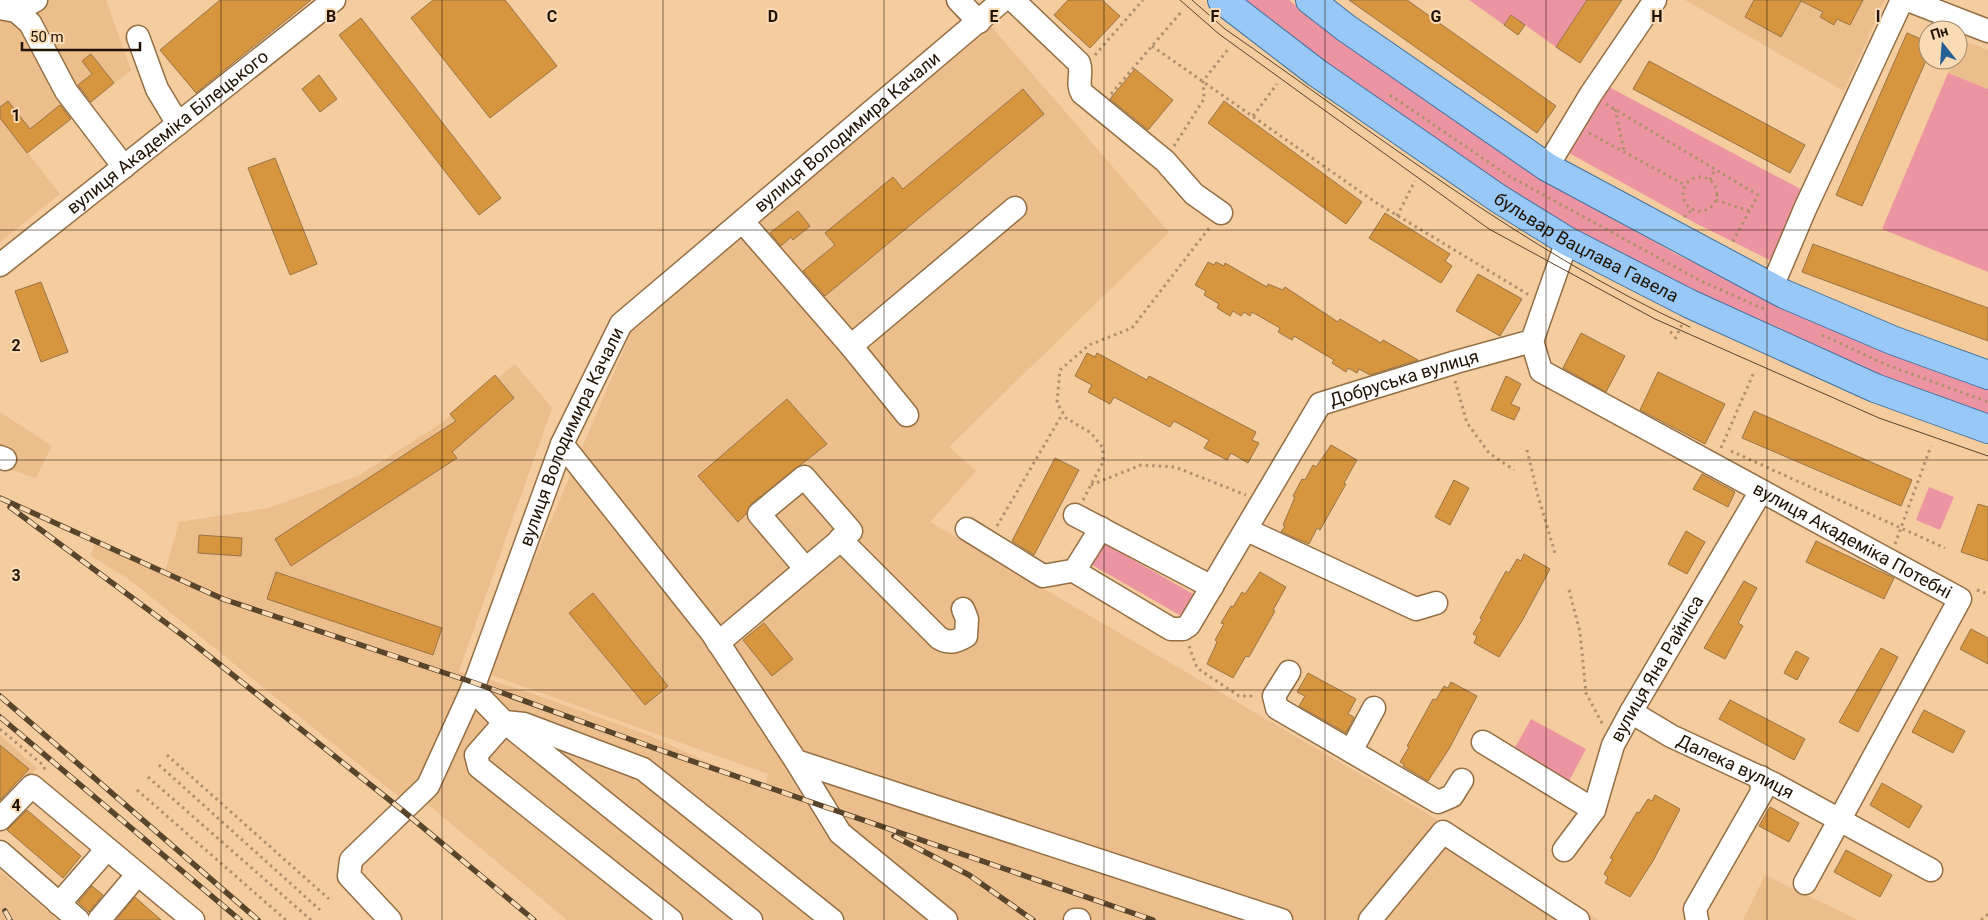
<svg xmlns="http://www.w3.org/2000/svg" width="1988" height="920" viewBox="0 0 1988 920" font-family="Roboto,sans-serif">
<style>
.built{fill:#ecbe8b}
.green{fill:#ed94a2}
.building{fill:#d7953e;stroke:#987449}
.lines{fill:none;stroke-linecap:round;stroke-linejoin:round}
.minor-casing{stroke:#946f44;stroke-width:25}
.major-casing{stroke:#41719e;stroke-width:30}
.path{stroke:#b0906c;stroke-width:3;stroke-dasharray:2.5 4;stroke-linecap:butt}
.minor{stroke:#fff;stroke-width:22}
.major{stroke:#97c8f7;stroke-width:28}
.tram{stroke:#59442c;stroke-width:1}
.rail-casing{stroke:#59442c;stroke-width:5.5}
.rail{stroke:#fbdbb6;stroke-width:4;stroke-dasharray:11;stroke-linecap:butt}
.grid{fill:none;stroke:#211303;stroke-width:1;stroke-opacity:0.55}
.labels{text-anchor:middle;stroke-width:4;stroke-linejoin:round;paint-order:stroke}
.street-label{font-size:18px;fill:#211303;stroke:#fbdbb6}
.grid-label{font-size:16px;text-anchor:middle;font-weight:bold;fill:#211303;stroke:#fbdbb6;stroke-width:4;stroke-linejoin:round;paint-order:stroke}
</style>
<rect width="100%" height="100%" fill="#f4cc9e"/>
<g class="built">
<path d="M 0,0 L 106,0 L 131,70 L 27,152 L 60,194 L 0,242 Z"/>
<path d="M 1685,0 L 1885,0 L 1844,91 Z"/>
<path d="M 990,25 L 1169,232 L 949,447 L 976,471 L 930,522 L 1423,811 L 1599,920 L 567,920 L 425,802 L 398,796 L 130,580 L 91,556 L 95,543 L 165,572 L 179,522 L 268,508 L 358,476 L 440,424 L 515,364 L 552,408 L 459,671 L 519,689 L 651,736 L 764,788 L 768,774 L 486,673 L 633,328 Z"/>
<path d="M 1962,40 L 1988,50 L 1988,89 L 1948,73 L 1954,60 L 1958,60 L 1958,50 Z"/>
<path d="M 0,412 L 52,446 L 36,478 L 0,466 Z"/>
<path d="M 0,735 L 37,768 L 0,808 Z"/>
<path d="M 0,871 L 58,920 L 0,920 Z"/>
<path d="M 1765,875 L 1858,920 L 1743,920 Z"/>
</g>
<g class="green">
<path d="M 1229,0 L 1289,0 L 1340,40 L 1517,164 L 1678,255 L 1896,355 L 1988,387 L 1988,420 L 1886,382 L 1665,281 L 1503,194 Z"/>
<path d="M 1469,0 L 1587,0 L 1556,47 L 1511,15 L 1504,25 Z"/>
<path d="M 1948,73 L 1988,89 L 1988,272 L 1882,229 Z"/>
<path d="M 1596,80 L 1806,192 L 1776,263 L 1697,224 L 1551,143 Z"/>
<path d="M 1929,487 L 1954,497 L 1940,530 L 1916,520 Z"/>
<path d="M 1100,541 L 1195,595 L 1183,617 L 1087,562 Z"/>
<path d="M 1531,719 L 1586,749 L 1569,781 L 1513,751 Z"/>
</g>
<g class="building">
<path d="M 220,0 L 311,0 L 196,93 L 160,50 Z"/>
<path d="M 433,0 L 505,0 L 557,66 L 490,118 L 411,18 Z"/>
<path d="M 1068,0 L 1102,0 L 1120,16 L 1090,48 L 1054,15 Z"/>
<path d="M 1349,0 L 1407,0 L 1556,106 L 1537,133 Z"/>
<path d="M 1587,0 L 1622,0 L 1580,63 L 1556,47 Z"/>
<path d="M 1754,0 L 1863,0 L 1850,25 L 1837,19 L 1834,25 L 1820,17 L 1823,12 L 1801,1 L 1781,37 L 1745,17 Z"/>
<path d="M 1511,15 L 1525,25 L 1518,35 L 1504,25 Z"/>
<path d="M 361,18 L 501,198 L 479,215 L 339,35 Z"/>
<path d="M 1907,33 L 1928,42 L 1928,56 L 1862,206 L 1836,195 Z"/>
<path d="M 91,54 L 114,83 L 91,102 L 78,85 L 92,74 L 82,61 Z"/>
<path d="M 1649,61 L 1805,145 L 1790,173 L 1633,89 Z"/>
<path d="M 1135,69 L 1173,100 L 1148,130 L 1110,99 Z"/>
<path d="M 319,75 L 337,99 L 320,112 L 302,89 Z"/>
<path d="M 1023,89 L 1044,114 L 825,296 L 803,271 L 835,245 L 825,233 L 893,177 L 903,189 Z"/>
<path d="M 8,101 L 30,129 L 60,105 L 71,119 L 27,153 L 0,118 L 0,107 Z"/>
<path d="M 1224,101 L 1362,202 L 1346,224 L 1208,123 Z"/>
<path d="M 275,158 L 317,264 L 290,275 L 248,168 Z"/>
<path d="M 798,211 L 810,226 L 793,240 L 791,237 L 781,246 L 770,233 Z"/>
<path d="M 1385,213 L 1450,254 L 1445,261 L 1452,266 L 1441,283 L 1369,238 Z"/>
<path d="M 1813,244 L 1988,308 L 1988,341 L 1802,272 Z"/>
<path d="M 1208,262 L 1214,265 L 1216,262 L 1224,266 L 1225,263 L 1267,287 L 1268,284 L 1283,290 L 1285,287 L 1338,322 L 1340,319 L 1381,343 L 1383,340 L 1418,360 L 1370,375 L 1359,369 L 1357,373 L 1348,368 L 1346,372 L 1332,363 L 1334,360 L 1294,336 L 1292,340 L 1278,332 L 1280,328 L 1252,312 L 1250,316 L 1244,312 L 1241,316 L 1233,311 L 1230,316 L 1217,308 L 1219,304 L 1204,295 L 1206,291 L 1195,285 Z"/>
<path d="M 1478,274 L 1522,299 L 1500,336 L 1456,311 Z"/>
<path d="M 41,282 L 68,352 L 41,362 L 15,291 Z"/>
<path d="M 1581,333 L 1625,356 L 1606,392 L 1563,368 Z"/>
<path d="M 1087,353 L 1095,357 L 1097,353 L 1147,380 L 1149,376 L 1256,432 L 1252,440 L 1259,443 L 1248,463 L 1231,453 L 1227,460 L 1204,448 L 1209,440 L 1174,421 L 1170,427 L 1114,397 L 1110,404 L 1088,392 L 1092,385 L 1075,376 Z"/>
<path d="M 1658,372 L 1725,404 L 1705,444 L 1640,410 Z"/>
<path d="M 495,375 L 514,398 L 452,452 L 457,458 L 291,566 L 275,539 L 456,421 L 450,414 Z"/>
<path d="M 1506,376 L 1521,384 L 1511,404 L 1520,408 L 1514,420 L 1491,410 Z"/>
<path d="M 787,399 L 827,444 L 751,504 L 746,514 L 738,522 L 698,476 Z"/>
<path d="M 1754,411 L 1912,480 L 1901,506 L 1742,438 Z"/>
<path d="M 1331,445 L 1357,460 L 1344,483 L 1346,484 L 1320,530 L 1317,528 L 1309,544 L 1281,532 L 1285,526 L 1283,525 L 1295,497 L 1293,496 L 1302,479 L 1305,480 L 1313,465 L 1316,467 Z"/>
<path d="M 1055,458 L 1079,470 L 1034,555 L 1012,541 Z"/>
<path d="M 1702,474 L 1735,492 L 1728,507 L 1693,489 Z"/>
<path d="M 1454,480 L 1469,488 L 1450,525 L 1435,517 Z"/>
<path d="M 1978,504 L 1988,507 L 1988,561 L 1961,552 Z"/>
<path d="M 1686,531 L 1705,542 L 1687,574 L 1668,564 Z"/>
<path d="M 199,535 L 242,538 L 241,556 L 198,553 Z"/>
<path d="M 1816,541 L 1894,578 L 1884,599 L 1806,562 Z"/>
<path d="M 1524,554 L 1550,569 L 1522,621 L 1499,657 L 1474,643 L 1477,636 L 1473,634 L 1482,619 L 1480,618 L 1506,571 L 1509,573 L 1517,559 L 1521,561 Z"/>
<path d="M 276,572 L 442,628 L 433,655 L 267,599 Z"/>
<path d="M 1260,572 L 1286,587 L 1273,610 L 1275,611 L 1249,657 L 1246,656 L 1233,678 L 1207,664 L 1217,642 L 1215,640 L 1224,624 L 1221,623 L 1231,606 L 1233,607 L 1242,592 L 1245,594 Z"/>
<path d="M 1744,581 L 1757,588 L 1738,623 L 1743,626 L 1725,659 L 1704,648 Z"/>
<path d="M 593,593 L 668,686 L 645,705 L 569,613 Z"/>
<path d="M 764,623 L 793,659 L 772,676 L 743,640 Z"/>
<path d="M 1971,629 L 1988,638 L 1988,664 L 1960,649 Z"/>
<path d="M 1881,648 L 1898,657 L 1858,732 L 1839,722 Z"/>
<path d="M 1796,651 L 1809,658 L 1797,680 L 1784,673 Z"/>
<path d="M 1308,673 L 1356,699 L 1348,714 L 1354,717 L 1346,733 L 1299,706 L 1305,696 L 1297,692 Z"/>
<path d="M 1451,682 L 1477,696 L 1449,749 L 1428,781 L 1403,766 L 1404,764 L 1400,762 L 1409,747 L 1407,746 L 1433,699 L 1436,700 L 1444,686 L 1448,688 Z"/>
<path d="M 1730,700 L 1805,739 L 1794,760 L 1719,719 Z"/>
<path d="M 1924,710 L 1965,731 L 1953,753 L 1912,732 Z"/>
<path d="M 0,745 L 29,769 L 0,800 Z"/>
<path d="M 1882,783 L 1922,806 L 1909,828 L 1870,805 Z"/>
<path d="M 1655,795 L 1680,809 L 1653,861 L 1630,897 L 1605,883 L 1608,877 L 1604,874 L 1613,859 L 1610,858 L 1637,812 L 1639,813 L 1648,799 L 1652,801 Z"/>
<path d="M 1770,807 L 1799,823 L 1789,842 L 1759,826 Z"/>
<path d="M 27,810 L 81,856 L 63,878 L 7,830 Z"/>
<path d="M 1846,850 L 1892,875 L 1880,897 L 1834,872 Z"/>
<path d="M 92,886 L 103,895 L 89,912 L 78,902 Z"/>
<path d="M 135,897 L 161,920 L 116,920 Z"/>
</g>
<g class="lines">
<defs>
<g id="minor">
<path d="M 958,0 L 979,22"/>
<path d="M 1013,0 L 1079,63 C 1083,74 1076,83 1082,93 L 1165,161 L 1194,194 L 1221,213"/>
<path d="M 1908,0 L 1988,31"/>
<path d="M 0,8 L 16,11 L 30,23 L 66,91 L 124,167"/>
<path d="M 16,11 L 36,0"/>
<path d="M 138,37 L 157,89 L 178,124"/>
<path d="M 1547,167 L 1591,94 L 1655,0"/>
<path d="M 743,222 L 851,346 L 907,415"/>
<path id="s1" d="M 0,265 L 334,0"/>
<path d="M 1772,287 L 1805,209 L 1902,0"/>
<path id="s2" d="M 1532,341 L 1541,371 L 1960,599 L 1805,883"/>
<path d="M 851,346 L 1015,208"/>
<path d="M 562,444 L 712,633 L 796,761 L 1281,920"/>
<path d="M 0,457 L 5,459"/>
<path d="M 1075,515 L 1212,587"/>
<path id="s3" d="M 1101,528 L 1078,565 L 1079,574 L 1171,629 L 1183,629 L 1189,625 L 1320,404 L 1456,362 L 1532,341 L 1567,241"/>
<path d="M 967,529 L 1043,576 L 1077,570"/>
<path d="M 1247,530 L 1416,609 L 1436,603"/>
<path d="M 840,539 L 939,638 C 949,644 956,642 966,636 L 967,619 L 963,609"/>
<path d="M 718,643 L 851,531 L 804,477 L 759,514 L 805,568"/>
<path d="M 1289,672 L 1274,696 L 1277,708 L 1438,802 L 1452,796 L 1462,780"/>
<path d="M 472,689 L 502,720 L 751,920"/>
<path id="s4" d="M 1631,712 L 1671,736 L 1772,783 L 1931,870"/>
<path d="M 1483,742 L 1594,810"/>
<path d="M 1351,751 L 1374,708"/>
<path d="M 796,761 L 840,833 L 946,920"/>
<path d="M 0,819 L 32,786 L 193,920"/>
<path id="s5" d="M 1564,850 L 1594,810 L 1613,745 L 1631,712 L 1761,491"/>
<path d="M 0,852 L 78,920"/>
<path d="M 59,904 L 107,849"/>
<path d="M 99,920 L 137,875"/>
<path id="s6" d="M 390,920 L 349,876 L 351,860 L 428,786 L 475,683 L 562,444 L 621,324 L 1003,0"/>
<path d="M 671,920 L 479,767 L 476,755 L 505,722 L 524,724 L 643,769 L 832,920"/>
<path d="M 1075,920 L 1079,920"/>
<path d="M 1370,920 L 1443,832 L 1578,920"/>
<path d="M 1697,920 L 1695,909 L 1762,792 L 1761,777"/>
</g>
<g id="major">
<path id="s7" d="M 1222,0 L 1317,73 L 1499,199 L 1567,241 L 1690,304 L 1875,388 L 1988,429"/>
<path d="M 1310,0 L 1346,28 L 1547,167 L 1784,294 L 1892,340 L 1988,375"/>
</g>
</defs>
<use href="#minor" class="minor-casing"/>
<use href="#major" class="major-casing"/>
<g class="path">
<path d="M 1152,46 L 1375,202 L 1529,295"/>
<path d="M 1095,55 L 1143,0"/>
<path d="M 1111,94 L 1182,11"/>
<path d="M 1390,95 L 1509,176 L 1701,281 L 1764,309"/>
<path d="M 1606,104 L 1758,195 L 1732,243"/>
<path d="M 1615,109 L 1624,151"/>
<path d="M 1253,116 L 1277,84"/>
<path d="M 1589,133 L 1685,185"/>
<path d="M 1174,146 L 1204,99 L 1203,81 L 1229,48"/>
<circle cx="1700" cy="194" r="17"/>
<path d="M 1710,180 L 1715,169"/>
<path d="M 1716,200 L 1749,211"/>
<path d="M 1397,216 L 1415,181"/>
<path d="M 1684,217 L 1693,209"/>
<path d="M 1670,332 L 1676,335"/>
<path d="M 1822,335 L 1887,365 L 1988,402"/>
<path d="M 1675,339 L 1683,322"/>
<path d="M 1455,381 L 1467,423 L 1489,453 L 1514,470"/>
<path d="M 1721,448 L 1754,372"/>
<path d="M 1527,450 L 1538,496 L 1555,553"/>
<path d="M 1731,451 L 1945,548"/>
<path d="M 1091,485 L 1141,465 L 1175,467 L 1246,495"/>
<path d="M 1083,500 L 1103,462 L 1103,448 L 1091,433 L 1066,418 L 1057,403 L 1060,370 L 1089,345 L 1132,328 L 1210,227"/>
<path d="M 997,526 L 1063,413"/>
<path d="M 1895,544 L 1931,446"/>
<path d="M 1569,590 L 1580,632 L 1586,693 L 1603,725"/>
<path d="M 1977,590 L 1988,594"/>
<path d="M 1189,646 L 1197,668 L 1239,696 L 1256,696"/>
<path d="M 0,729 L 44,766 L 45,773"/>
<path d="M 167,755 L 329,899"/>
<path d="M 159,765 L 320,910"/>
<path d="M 148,777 L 311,920"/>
<path d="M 137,790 L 286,920"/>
<path d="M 1981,920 L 1988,914"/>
</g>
<use href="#minor" class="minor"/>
<use href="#major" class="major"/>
<g class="tram">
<path d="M 1180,0 L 1219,34 L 1489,229 L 1655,319 L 1879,418 L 1988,456"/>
<path d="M 1192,0 L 1225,29 C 1375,133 1525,251 1690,327"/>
</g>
<defs>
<g id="rail">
<path d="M 0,498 L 223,599 L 475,683 L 657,749 L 1153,920"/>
<path d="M 10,507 L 189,640 L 402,810 L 534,920"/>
<path d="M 0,696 L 258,920"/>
<path d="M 0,717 L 240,920"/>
<path d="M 894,836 L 969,875 L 1033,920"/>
<path d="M 5,911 L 10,920"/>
</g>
</defs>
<use href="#rail" class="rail-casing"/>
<use href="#rail" class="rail"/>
</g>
<path class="grid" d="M 221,0 L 221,920M 442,0 L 442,920M 663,0 L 663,920M 884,0 L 884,920M 1104,0 L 1104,920M 1325,0 L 1325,920M 1546,0 L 1546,920M 1767,0 L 1767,920M 0,230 L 1988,230M 0,460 L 1988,460M 0,690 L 1988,690"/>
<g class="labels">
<g class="street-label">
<text dy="6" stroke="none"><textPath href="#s1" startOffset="214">вулиця Академіка Білецького</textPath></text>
<text dy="6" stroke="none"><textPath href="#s6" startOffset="981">вулиця Володимира Качали</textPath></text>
<text dy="6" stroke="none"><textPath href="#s7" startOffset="441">бульвар Вацлава Гавела</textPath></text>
<text dy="6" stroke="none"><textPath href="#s3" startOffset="524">Добруська вулиця</textPath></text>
<text dy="6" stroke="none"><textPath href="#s6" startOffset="561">вулиця Володимира Качали</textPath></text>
<text dy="6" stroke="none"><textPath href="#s2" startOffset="386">вулиця Академіка Потебні</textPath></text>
<text dy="6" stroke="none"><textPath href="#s5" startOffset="206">вулиця Яна Райніса</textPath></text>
<text dy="6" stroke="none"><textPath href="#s4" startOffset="118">Далека вулиця</textPath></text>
</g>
</g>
<g class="grid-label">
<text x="331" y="22">B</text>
<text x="552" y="22">C</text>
<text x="773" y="22">D</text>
<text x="994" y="22">E</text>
<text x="1215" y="22">F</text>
<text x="1436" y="22">G</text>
<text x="1657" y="22">H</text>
<text x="1878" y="22">I</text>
<text x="16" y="121">1</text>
<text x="16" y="351">2</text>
<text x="16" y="581">3</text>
<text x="16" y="811">4</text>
</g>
<g transform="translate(1943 45) rotate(343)"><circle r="24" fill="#fbdbb6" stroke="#a48b6e"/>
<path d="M0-4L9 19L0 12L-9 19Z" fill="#245f96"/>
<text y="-8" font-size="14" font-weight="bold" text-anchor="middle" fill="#211303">Пн</text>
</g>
<path d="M22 42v8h118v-8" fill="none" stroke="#211303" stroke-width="2.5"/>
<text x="30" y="42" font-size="15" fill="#211303" stroke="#fbdbb6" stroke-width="4" paint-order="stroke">50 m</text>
</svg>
